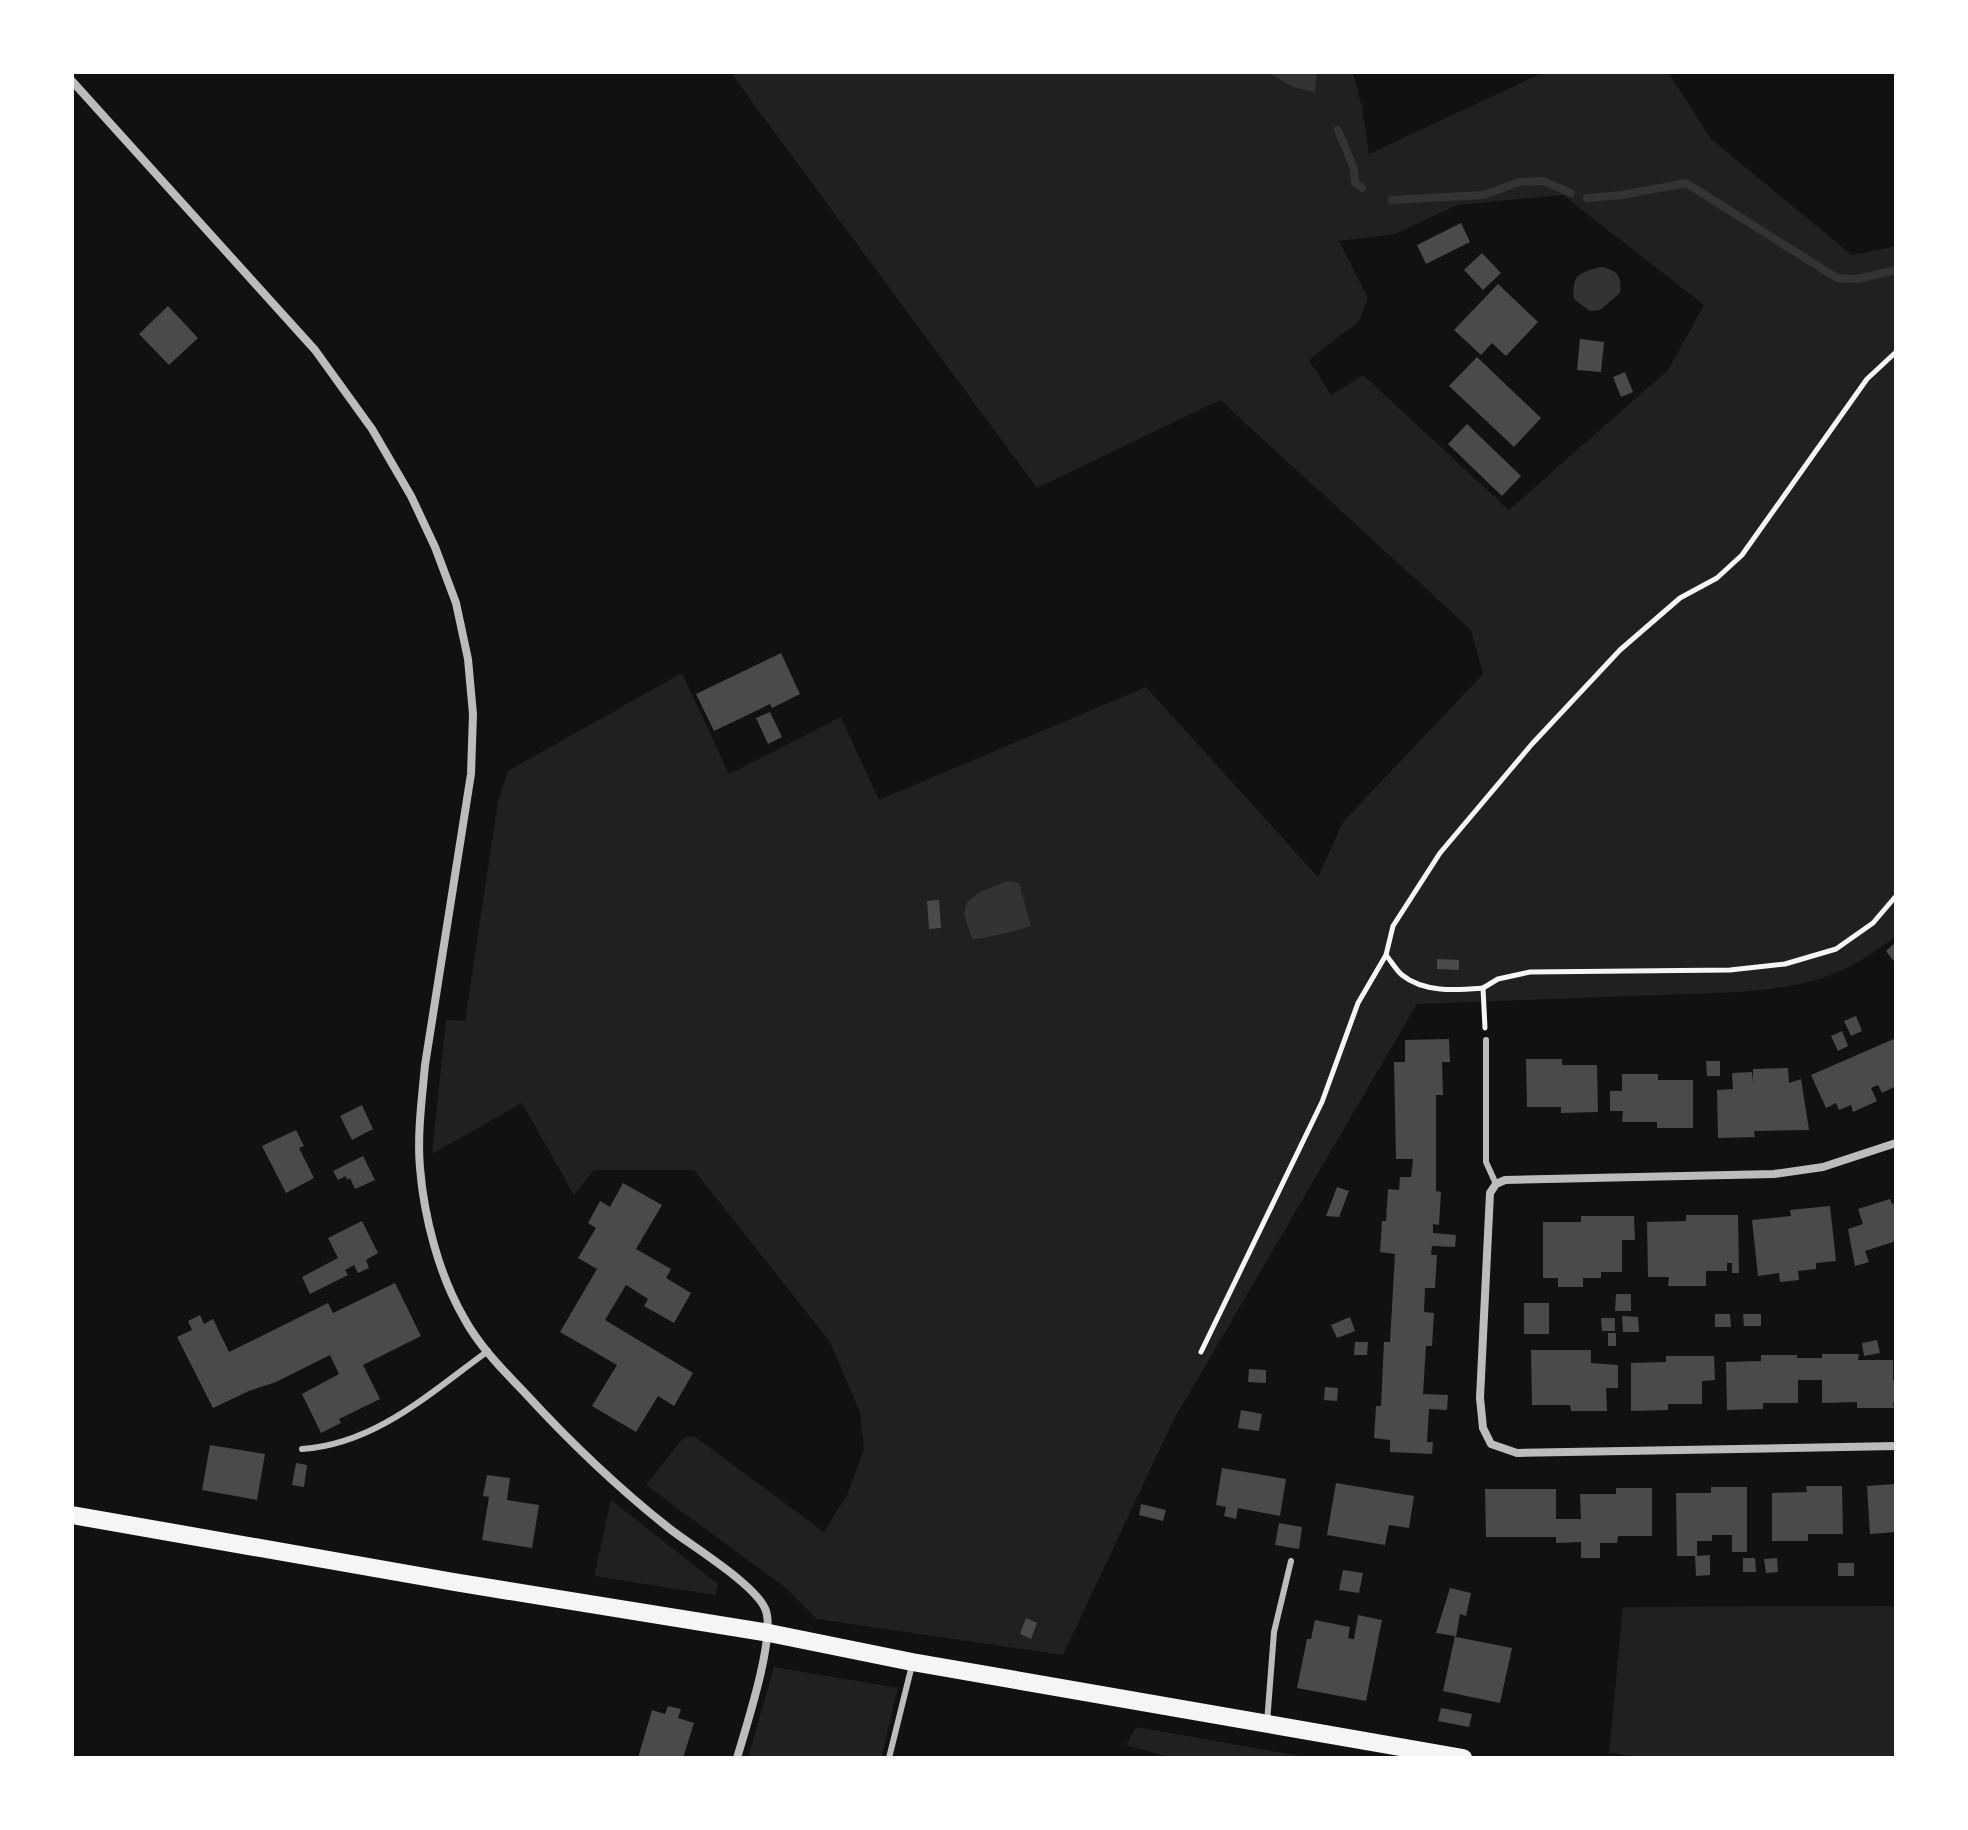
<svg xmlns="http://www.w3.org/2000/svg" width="1968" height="1830" viewBox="0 0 1968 1830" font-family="Jost,sans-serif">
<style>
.green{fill:#202020;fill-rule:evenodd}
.water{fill:#333}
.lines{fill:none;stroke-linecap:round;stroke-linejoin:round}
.stream{stroke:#333;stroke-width:8}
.building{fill:#4a4a4a}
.path{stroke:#f5f5f5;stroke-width:5}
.service{stroke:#bcbcbc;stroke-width:6}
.minor{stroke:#bcbcbc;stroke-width:8}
.primary{stroke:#f5f5f5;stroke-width:18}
</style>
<rect width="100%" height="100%" fill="#111"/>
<g class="green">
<path d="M 730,72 L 1267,72 L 1293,87 L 1315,91 L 1317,72 L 1353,72 L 1362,107 L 1369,154 L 1544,72 L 1668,72 L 1711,139 L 1852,255 L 1896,246 L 1896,936 C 1842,978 1808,986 1741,992 L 1417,1004 L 1173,1421 L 1063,1655 L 817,1619 L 787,1589 L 646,1485 L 683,1438 L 694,1436 L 824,1532 L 847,1495 L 864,1449 L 860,1412 L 830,1342 L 694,1170 L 594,1170 L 574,1195 L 522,1103 L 432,1154 L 446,1020 L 465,1021 L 498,801 L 508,771 L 682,673 L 729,774 L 841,717 L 879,800 L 1146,687 L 1318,877 L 1343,822 L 1483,674 L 1471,630 L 1220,400 L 1037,488 ZM 1563,195 L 1704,305 L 1668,370 L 1509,510 L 1363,375 L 1331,395 L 1309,360 L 1359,321 L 1368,298 L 1339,241 L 1395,234 L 1457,205 Z"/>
<path d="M 611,1500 L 718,1584 L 715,1595 L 594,1576 Z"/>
<path d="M 1896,1606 L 1896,1758 L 1647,1758 L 1609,1753 L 1623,1607 Z"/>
<path d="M 774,1667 L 898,1688 L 881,1758 L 748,1758 Z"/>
<path d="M 1136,1727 L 1312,1758 L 1172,1758 L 1126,1745 Z"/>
</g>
<g class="water">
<path d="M 1267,72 L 1317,72 L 1315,92 L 1293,87 Z"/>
<path d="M 1601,267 C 1617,270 1622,276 1620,293 L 1600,310 L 1590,311 L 1574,299 C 1571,276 1579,272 1601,267 Z"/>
<path d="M 1008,881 L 1019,883 L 1031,926 C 1023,929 979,940 972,939 L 964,914 L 967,902 L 980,892 Z"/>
</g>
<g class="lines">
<g class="stream">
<path d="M 1338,130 L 1354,169 L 1355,183 L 1362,188"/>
<path d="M 1587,198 L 1622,195 L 1686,183 L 1837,278 L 1857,279 L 1896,270"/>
<path d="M 1392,200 L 1484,195 L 1519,182 L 1543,181 L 1571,193"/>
</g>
</g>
<g class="building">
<path d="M 1461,223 L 1470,242 L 1426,264 L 1417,245 Z"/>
<path d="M 1482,253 L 1501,273 L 1483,290 L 1464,270 Z"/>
<path d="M 1498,284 L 1538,322 L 1506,356 L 1492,343 L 1481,355 L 1454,330 Z"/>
<path d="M 168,306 L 198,338 L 169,365 L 139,334 Z"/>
<path d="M 1580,339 L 1604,342 L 1601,372 L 1577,370 Z"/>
<path d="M 1477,357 L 1541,418 L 1514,447 L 1449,386 Z"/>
<path d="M 1625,372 L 1633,392 L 1621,397 L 1613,377 Z"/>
<path d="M 1467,424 L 1521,476 L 1502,496 L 1448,444 Z"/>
<path d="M 781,653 L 800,694 L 772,708 L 770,704 L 714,731 L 696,694 Z"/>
<path d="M 770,712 L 782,737 L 768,744 L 756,718 Z"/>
<path d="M 939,900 L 941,928 L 929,929 L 927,901 Z"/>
<path d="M 1896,942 L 1896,964 L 1886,951 Z"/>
<path d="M 1437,959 L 1459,960 L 1459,970 L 1437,969 Z"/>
<path d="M 1856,1016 L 1862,1031 L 1851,1036 L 1844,1021 Z"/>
<path d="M 1842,1031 L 1848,1046 L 1838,1051 L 1831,1036 Z"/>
<path d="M 1896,1038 L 1896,1086 L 1882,1093 L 1878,1085 L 1871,1088 L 1877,1101 L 1853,1112 L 1851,1105 L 1839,1110 L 1836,1103 L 1826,1108 L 1811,1075 Z"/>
<path d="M 1449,1039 L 1450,1062 L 1442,1062 L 1443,1095 L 1436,1095 L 1436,1191 L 1441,1192 L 1439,1225 L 1433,1224 L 1433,1233 L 1456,1235 L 1455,1247 L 1432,1246 L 1431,1255 L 1437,1255 L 1435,1288 L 1425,1288 L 1424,1312 L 1434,1313 L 1432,1346 L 1426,1346 L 1423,1394 L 1448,1395 L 1447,1410 L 1429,1409 L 1427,1442 L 1433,1442 L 1432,1454 L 1390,1452 L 1390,1440 L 1374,1438 L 1376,1406 L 1381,1406 L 1384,1342 L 1390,1342 L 1395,1254 L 1380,1252 L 1382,1221 L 1386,1221 L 1388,1189 L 1399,1190 L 1400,1177 L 1411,1177 L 1413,1159 L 1396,1159 L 1394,1062 L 1405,1062 L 1405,1040 Z"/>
<path d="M 1526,1059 L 1562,1059 L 1562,1065 L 1597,1065 L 1598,1112 L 1561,1113 L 1561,1107 L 1527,1107 Z"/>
<path d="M 1706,1061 L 1720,1061 L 1720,1076 L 1707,1076 Z"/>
<path d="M 1788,1068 L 1789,1083 L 1801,1079 L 1809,1130 L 1754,1131 L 1755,1137 L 1718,1138 L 1717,1090 L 1733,1089 L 1732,1073 L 1752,1072 L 1753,1083 L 1753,1069 Z"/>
<path d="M 1622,1074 L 1658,1074 L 1658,1080 L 1693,1080 L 1693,1128 L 1657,1128 L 1657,1122 L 1622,1122 L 1623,1111 L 1610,1111 L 1610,1091 L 1622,1091 Z"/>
<path d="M 362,1105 L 373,1129 L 352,1140 L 340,1116 Z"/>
<path d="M 296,1130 L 304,1146 L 299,1148 L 314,1178 L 286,1193 L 262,1146 Z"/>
<path d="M 363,1156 L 375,1180 L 355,1189 L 350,1178 L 347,1180 L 346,1176 L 338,1180 L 333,1171 Z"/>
<path d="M 623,1183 L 662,1205 L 636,1249 L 671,1269 L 666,1278 L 691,1293 L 674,1323 L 644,1306 L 648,1299 L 626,1285 L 605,1320 L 693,1373 L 674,1406 L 658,1396 L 636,1432 L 592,1406 L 617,1365 L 560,1332 L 597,1269 L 578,1258 L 596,1228 L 588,1223 L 600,1201 L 610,1207 Z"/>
<path d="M 1337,1187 L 1349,1191 L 1339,1217 L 1326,1216 Z"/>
<path d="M 1890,1199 L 1892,1204 L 1896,1203 L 1896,1241 L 1865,1251 L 1869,1262 L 1855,1266 L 1848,1229 L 1863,1224 L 1858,1209 Z"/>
<path d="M 1830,1206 L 1836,1261 L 1816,1263 L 1816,1269 L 1798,1271 L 1799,1280 L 1780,1282 L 1779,1273 L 1758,1276 L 1752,1220 L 1791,1216 L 1790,1210 Z"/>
<path d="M 1686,1215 L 1738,1215 L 1739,1273 L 1732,1273 L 1732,1263 L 1727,1263 L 1727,1271 L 1706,1271 L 1706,1286 L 1668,1286 L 1669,1277 L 1648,1277 L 1647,1222 L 1686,1221 Z"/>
<path d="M 1581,1216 L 1634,1216 L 1635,1240 L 1622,1240 L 1622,1272 L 1601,1272 L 1601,1278 L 1583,1278 L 1583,1287 L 1558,1287 L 1558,1278 L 1543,1278 L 1543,1222 L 1581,1222 Z"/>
<path d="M 362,1221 L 378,1253 L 366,1260 L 369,1268 L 358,1273 L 354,1265 L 345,1270 L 348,1275 L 310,1294 L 302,1277 L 338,1258 L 328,1238 Z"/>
<path d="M 395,1283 L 421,1336 L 363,1365 L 380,1399 L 339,1419 L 341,1423 L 321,1433 L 302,1394 L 339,1374 L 330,1355 L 276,1382 L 249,1391 L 213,1408 L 177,1337 L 192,1330 L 188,1321 L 200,1315 L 204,1324 L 213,1319 L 229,1352 L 328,1303 L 333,1313 Z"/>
<path d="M 1616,1294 L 1631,1294 L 1631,1311 L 1615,1311 Z"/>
<rect x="1524" y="1303" width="25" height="31"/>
<path d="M 1715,1314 L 1730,1314 L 1731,1327 L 1715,1327 Z"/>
<path d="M 1743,1314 L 1761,1314 L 1761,1326 L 1744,1326 Z"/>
<path d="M 1622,1316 L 1638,1317 L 1639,1332 L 1623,1332 Z"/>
<path d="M 1350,1317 L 1355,1331 L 1337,1338 L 1331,1325 Z"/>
<path d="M 1601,1318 L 1615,1318 L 1615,1331 L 1602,1331 Z"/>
<rect x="1608" y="1333" width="8" height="13"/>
<path d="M 1877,1340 L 1880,1353 L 1864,1356 L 1862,1343 Z"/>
<path d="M 1355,1342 L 1368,1342 L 1367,1355 L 1354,1355 Z"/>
<path d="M 1531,1350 L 1591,1350 L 1591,1363 L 1618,1365 L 1618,1388 L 1606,1388 L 1607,1411 L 1571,1411 L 1570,1405 L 1532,1405 Z"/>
<path d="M 1822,1354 L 1859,1354 L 1858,1360 L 1893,1360 L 1893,1380 L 1896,1380 L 1896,1403 L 1893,1403 L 1894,1408 L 1857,1408 L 1857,1402 L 1822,1403 L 1822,1380 L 1798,1380 L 1798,1403 L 1763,1403 L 1763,1409 L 1727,1410 L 1726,1362 L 1761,1361 L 1761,1355 L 1797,1355 L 1797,1358 L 1822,1358 Z"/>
<path d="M 1666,1356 L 1714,1356 L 1715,1380 L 1702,1381 L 1702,1404 L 1668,1404 L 1668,1410 L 1631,1411 L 1631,1363 L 1666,1362 Z"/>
<path d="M 1249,1369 L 1266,1370 L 1266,1383 L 1248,1382 Z"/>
<path d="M 1325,1387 L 1338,1388 L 1337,1401 L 1324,1400 Z"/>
<path d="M 1241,1410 L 1262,1414 L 1259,1431 L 1238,1428 Z"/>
<path d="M 210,1445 L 265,1454 L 257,1500 L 202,1490 Z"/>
<path d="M 296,1463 L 307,1465 L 304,1487 L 292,1485 Z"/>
<path d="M 1222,1468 L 1286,1479 L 1280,1516 L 1238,1508 L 1236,1519 L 1224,1516 L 1226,1507 L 1216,1505 Z"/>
<path d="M 487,1475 L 510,1478 L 507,1500 L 539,1505 L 532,1548 L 482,1540 L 489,1497 L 483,1496 Z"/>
<path d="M 1336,1483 L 1414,1496 L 1409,1528 L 1389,1525 L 1385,1545 L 1327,1535 Z"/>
<path d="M 1896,1484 L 1896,1532 L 1870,1534 L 1867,1486 Z"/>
<path d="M 1806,1486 L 1842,1486 L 1843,1534 L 1808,1534 L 1808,1541 L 1772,1541 L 1772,1493 L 1807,1492 Z"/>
<path d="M 1711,1487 L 1747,1487 L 1747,1552 L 1732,1552 L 1732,1535 L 1712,1535 L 1712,1541 L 1697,1541 L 1697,1556 L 1710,1555 L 1710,1575 L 1696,1576 L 1695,1556 L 1677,1556 L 1676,1493 L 1711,1493 Z"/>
<path d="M 1616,1488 L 1652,1488 L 1652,1536 L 1618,1536 L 1617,1543 L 1600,1543 L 1600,1558 L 1581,1558 L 1581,1542 L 1556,1543 L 1556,1537 L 1486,1537 L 1485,1489 L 1556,1489 L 1556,1519 L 1581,1519 L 1580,1494 L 1616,1494 Z"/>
<path d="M 1141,1504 L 1166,1510 L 1163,1521 L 1139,1515 Z"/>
<path d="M 1279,1523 L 1302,1527 L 1299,1549 L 1275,1545 Z"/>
<path d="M 1743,1558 L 1755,1558 L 1756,1572 L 1743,1572 Z"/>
<path d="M 1777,1558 L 1778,1572 L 1766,1573 L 1764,1559 Z"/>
<rect x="1838" y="1563" width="16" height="13"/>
<path d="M 1343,1570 L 1363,1573 L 1359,1593 L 1339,1590 Z"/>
<path d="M 1450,1588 L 1471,1593 L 1466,1616 L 1460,1614 L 1456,1637 L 1512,1648 L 1500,1703 L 1443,1691 L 1455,1636 L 1436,1633 Z"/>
<path d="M 1358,1615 L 1382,1620 L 1366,1701 L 1297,1688 L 1307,1639 L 1311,1639 L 1315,1620 L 1350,1627 L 1348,1638 L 1354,1639 Z"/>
<path d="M 1026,1618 L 1037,1623 L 1031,1639 L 1020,1634 Z"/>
<path d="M 668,1706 L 681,1709 L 678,1718 L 694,1723 L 683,1758 L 638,1758 L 652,1710 L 665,1714 Z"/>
<path d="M 1441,1708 L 1472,1714 L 1469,1727 L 1438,1721 Z"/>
</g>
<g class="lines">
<g class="path">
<path d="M 1483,988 C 1457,990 1424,993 1402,975 C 1396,970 1391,961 1386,955 L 1393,926 L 1440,853 L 1532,744 L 1620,650 L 1680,598 L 1717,578 L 1742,555 L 1867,379 L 1896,352"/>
<path d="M 1485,1028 L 1483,988 L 1498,979 L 1530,972 L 1730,970 L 1785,964 L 1836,949 L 1873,923 L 1896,896"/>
<path d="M 1201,1352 L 1322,1102 L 1358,1003 L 1386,955"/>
</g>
<g class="service">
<path d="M 1486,1040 L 1486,1162 L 1496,1184"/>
<path d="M 302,1449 C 376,1444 431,1392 488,1351"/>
<path d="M 1267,1723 L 1274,1632 L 1291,1561"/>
<path d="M 889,1758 L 912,1665"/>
</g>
<g class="minor">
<path d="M 72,81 L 315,350 L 372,429 L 411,496 L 435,547 L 456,603 L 468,659 L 473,714 L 471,774 L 425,1065 C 422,1099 417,1134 420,1168 C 424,1217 439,1275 464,1318 C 479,1346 503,1370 525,1393 C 570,1442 618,1488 670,1529 C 693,1547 758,1586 766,1611 C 775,1639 746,1727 737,1758"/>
<path d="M 1896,1143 L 1823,1167 L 1774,1174 L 1505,1180 L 1496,1184 L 1490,1193 L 1480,1398 L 1483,1428 L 1491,1444 L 1517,1453 L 1896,1446"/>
</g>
<path class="primary" d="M 72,1515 L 454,1582 L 769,1633 L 912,1662 L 1463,1758"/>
</g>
<rect width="1968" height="1830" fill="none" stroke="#ffffff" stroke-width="148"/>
</svg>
